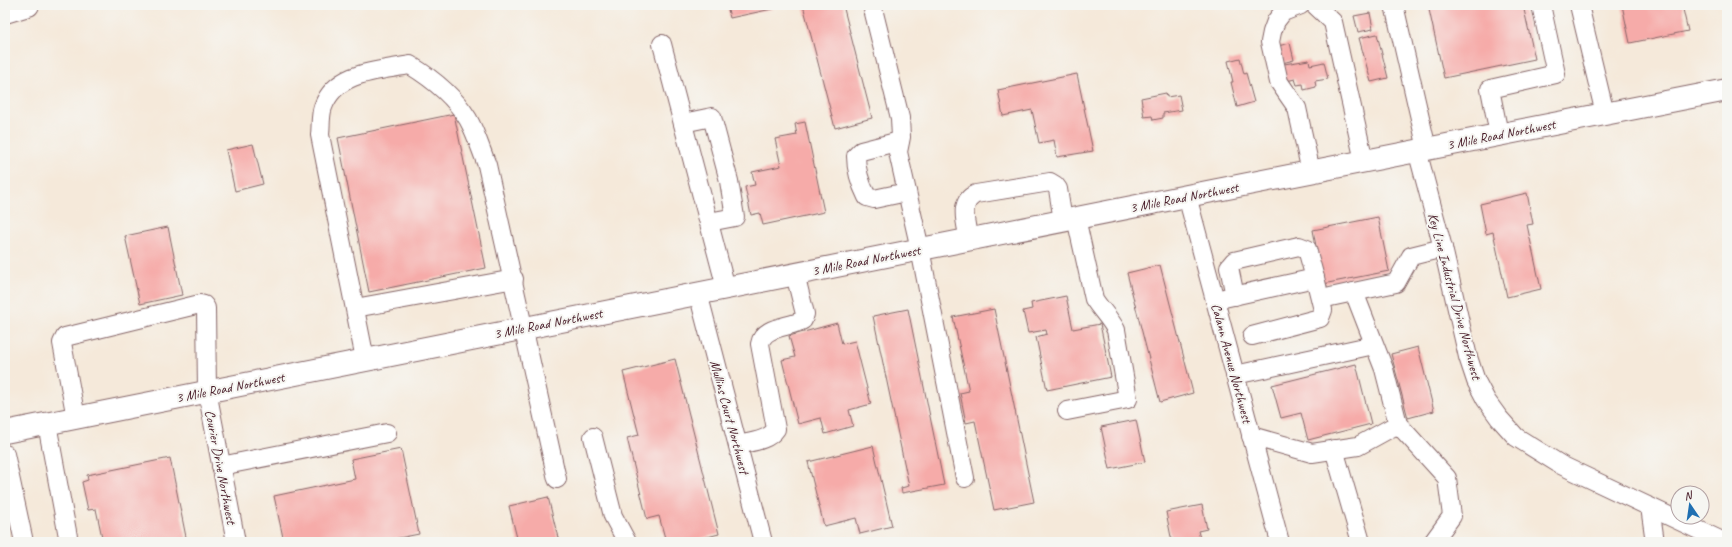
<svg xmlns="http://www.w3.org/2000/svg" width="1732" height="547" viewBox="0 0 1732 547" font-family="Caveat,sans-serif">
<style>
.building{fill:#f6aba9}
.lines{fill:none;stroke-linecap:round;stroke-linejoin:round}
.minor-casing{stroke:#866668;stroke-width:20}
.major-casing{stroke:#866668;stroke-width:24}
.highway-casing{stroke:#866668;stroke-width:24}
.minor{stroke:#fff;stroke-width:18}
.major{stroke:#fff;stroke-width:22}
.highway{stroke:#fff;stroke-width:22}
.labels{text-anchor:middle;stroke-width:4;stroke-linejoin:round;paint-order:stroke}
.street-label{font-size:14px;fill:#4a1f2b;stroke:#f6f6f2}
</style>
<rect width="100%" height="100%" fill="#f6f6f2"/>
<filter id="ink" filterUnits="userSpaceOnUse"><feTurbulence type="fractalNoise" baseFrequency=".025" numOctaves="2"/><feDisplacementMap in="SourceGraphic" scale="8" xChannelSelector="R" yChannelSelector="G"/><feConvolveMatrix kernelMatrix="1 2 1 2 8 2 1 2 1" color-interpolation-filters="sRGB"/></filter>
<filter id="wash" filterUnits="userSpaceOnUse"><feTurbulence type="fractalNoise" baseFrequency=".012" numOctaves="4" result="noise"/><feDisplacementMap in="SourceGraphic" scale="16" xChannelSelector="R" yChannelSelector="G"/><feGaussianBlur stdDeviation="0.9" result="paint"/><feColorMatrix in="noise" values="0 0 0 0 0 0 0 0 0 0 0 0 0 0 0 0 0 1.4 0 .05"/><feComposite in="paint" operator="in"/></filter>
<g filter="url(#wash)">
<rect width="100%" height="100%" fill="#f5e9da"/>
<g id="blocks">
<g class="building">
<path d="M 727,5 L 774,5 L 774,6 L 771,6 L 772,9 L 730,18 Z"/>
<path d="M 803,5 L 843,5 L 872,118 L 835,128 Z"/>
<path d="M 1428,5 L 1523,5 L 1535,59 L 1444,78 Z"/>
<path d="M 1622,5 L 1682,5 L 1688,31 L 1630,43 Z"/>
<path d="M 1370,13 L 1373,29 L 1358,32 L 1354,16 Z"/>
<path d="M 1377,34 L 1388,78 L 1371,82 L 1359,38 Z"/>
<path d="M 1290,43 L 1294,60 L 1278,64 L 1274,47 Z"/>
<path d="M 1240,58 L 1244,74 L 1246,73 L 1254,102 L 1237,107 L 1231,82 L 1233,82 L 1228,61 Z"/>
<path d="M 1309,60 L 1310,65 L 1324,62 L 1328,79 L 1315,81 L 1316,87 L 1304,90 L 1303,84 L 1297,85 L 1295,79 L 1282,82 L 1278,65 Z"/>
<path d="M 1077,74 L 1093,151 L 1057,157 L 1054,140 L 1039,143 L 1032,110 L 1003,116 L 998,90 Z"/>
<path d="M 1166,93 L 1167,97 L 1179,95 L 1182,110 L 1163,113 L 1163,118 L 1153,120 L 1152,116 L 1144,117 L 1141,98 Z"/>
<path d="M 454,114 L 486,268 L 369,292 L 338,138 Z"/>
<path d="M 805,122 L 824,212 L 763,225 L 760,213 L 751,215 L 745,187 L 755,185 L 752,172 L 781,166 L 775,139 L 797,135 L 795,124 Z"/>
<path d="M 253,144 L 263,184 L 235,191 L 226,150 Z"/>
<path d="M 1527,193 L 1533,224 L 1527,225 L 1541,289 L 1507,297 L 1493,232 L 1486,234 L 1480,204 Z"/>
<path d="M 1378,217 L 1389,271 L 1323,284 L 1313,230 Z"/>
<path d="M 168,227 L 182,295 L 140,304 L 125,236 Z"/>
<path d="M 1160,265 L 1193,393 L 1160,402 L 1127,273 Z"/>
<path d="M 1066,296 L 1073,329 L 1100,324 L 1111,377 L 1047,390 L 1036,337 L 1047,334 L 1046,330 L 1028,333 L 1023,311 L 1032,309 L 1031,303 Z"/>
<path d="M 908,309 L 944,485 L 902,493 L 901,488 L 909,486 L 873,316 Z"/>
<path d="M 994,309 L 1034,502 L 994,510 L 975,421 L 966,423 L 960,393 L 969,391 L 953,317 Z"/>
<path d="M 837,323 L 842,344 L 855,341 L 871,404 L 849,410 L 853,426 L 825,434 L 821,418 L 798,424 L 782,360 L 795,357 L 789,336 Z"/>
<path d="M 1418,347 L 1434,411 L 1408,418 L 1391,354 Z"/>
<path d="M 675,359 L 719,534 L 688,542 L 666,542 L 659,516 L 647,519 L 627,438 L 639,435 L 623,372 Z"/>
<path d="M 1356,364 L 1371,424 L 1308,440 L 1301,413 L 1281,418 L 1272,385 Z"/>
<path d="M 1136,420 L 1145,462 L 1110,469 L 1101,427 Z"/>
<path d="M 873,446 L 892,526 L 860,534 L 856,518 L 824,526 L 808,462 Z"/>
<path d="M 401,449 L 419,534 L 379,542 L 284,542 L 274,496 L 355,479 L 351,459 Z"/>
<path d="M 170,458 L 187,542 L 103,542 L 96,509 L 88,510 L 82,482 L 88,480 L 87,475 Z"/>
<path d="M 548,497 L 559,542 L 518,542 L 509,506 Z"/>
<path d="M 1202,505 L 1207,529 L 1198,531 L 1201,542 L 1172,542 L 1166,512 Z"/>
</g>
</g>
</g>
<g filter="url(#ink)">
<use href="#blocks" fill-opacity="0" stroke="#866668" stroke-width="1"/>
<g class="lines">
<defs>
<g id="minor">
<path d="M 872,5 L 900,118 L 901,137 L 898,152 L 900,161 L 920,249 L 965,478"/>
<path d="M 1301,5 L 1283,12 L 1276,21 L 1272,32 L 1270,42 L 1279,82 L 1297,108 L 1311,172"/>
<path d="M 1315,5 L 1333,22 L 1364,161"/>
<path d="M 1394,5 L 1427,149"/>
<path d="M 1579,5 L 1605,114"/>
<path d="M 662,44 L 726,288"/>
<path d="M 683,123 L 712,117 L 729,181 L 735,217 L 709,222"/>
<path d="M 1499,134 L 1490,89 L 1556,74 L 1541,5"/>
<path d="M 900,141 L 861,151 L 856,156 C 856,169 861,185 867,197 L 874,199 L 907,192"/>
<path d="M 1417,150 L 1443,248 L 1468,357 L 1476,381 L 1486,400 L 1499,418 L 1516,437 L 1561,465 L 1724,542"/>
<path d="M 1187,196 L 1280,542"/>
<path d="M 969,240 C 966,223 958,202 976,194 L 1050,182 L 1055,185 L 1058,189 L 1063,221"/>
<path d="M 1354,292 L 1384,369 L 1398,424 L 1447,478 L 1452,516 L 1433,542"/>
<path d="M 698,293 L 763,542"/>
<path d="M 1235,296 L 1229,267 L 1234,261 L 1299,246 L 1307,249 L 1315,278"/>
<path d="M 1321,299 L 1396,283 L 1411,256 L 1443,248"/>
<path d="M 1215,300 L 1315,278 L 1323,310 L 1320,318 L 1252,336"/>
<path d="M 355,308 L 514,279"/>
<path d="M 365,359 L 320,135 C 321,126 320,115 323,107 C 336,71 378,71 410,65 C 433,79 454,96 468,119 C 476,133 481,150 487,165 L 557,479"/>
<path d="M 1235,375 L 1374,345"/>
<path d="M 1067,411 L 1128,399 L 1116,330 C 1110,318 1101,310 1094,299 L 1076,218"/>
<path d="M 76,418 L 62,343 L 65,337 L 200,304 L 204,305 L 206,308 L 207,391 L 236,542"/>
<path d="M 47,424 L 69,542"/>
<path d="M 1251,436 L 1312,453 L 1358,446 L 1398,424"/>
<path d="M 593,437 L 613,516 L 627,542"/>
<path d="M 738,445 C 750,442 768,441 776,429 L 760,344 C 763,326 789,328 803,320 L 805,314 L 795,274"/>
<path d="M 1334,449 L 1361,542"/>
<path d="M 5,454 L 24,542"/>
<path d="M 221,466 L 387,433"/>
<path d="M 1650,507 L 1655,542"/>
</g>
<path id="major" d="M 5,432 L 1187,196 L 1727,90"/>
<path id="highway" d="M 5,12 L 28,5"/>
</defs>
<use href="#minor" class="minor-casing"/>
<use href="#major" class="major-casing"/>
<use href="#highway" class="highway-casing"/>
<use href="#minor" class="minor"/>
<use href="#major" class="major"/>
<use href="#highway" class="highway"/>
</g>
</g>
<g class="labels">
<g class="street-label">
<text transform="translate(1501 134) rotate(-11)" y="5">3 Mile Road Northwest</text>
<text transform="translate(1184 197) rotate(-11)" y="5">3 Mile Road Northwest</text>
<text transform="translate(866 260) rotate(-11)" y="5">3 Mile Road Northwest</text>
<text transform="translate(1455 296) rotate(75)" y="5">Key Line Industrial Drive Northwest</text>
<text transform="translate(548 323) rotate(-11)" y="5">3 Mile Road Northwest</text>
<text transform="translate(1232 363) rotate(75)" y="5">Calann Avenue Northwest</text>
<text transform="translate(230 387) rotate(-11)" y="5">3 Mile Road Northwest</text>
<text transform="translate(730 417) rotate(75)" y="5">Mullins Court Northwest</text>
<text transform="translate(221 467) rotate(79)" y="5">Courier Drive Northwest</text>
</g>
</g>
<rect width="1732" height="547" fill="none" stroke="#f6f6f2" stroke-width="20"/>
<g transform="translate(1690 505) rotate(347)"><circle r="19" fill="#f6f6f2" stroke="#b1a0a2"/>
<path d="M0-3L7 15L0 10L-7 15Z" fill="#1f6fb2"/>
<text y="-6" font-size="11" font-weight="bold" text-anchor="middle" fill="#4a1f2b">N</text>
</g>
</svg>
